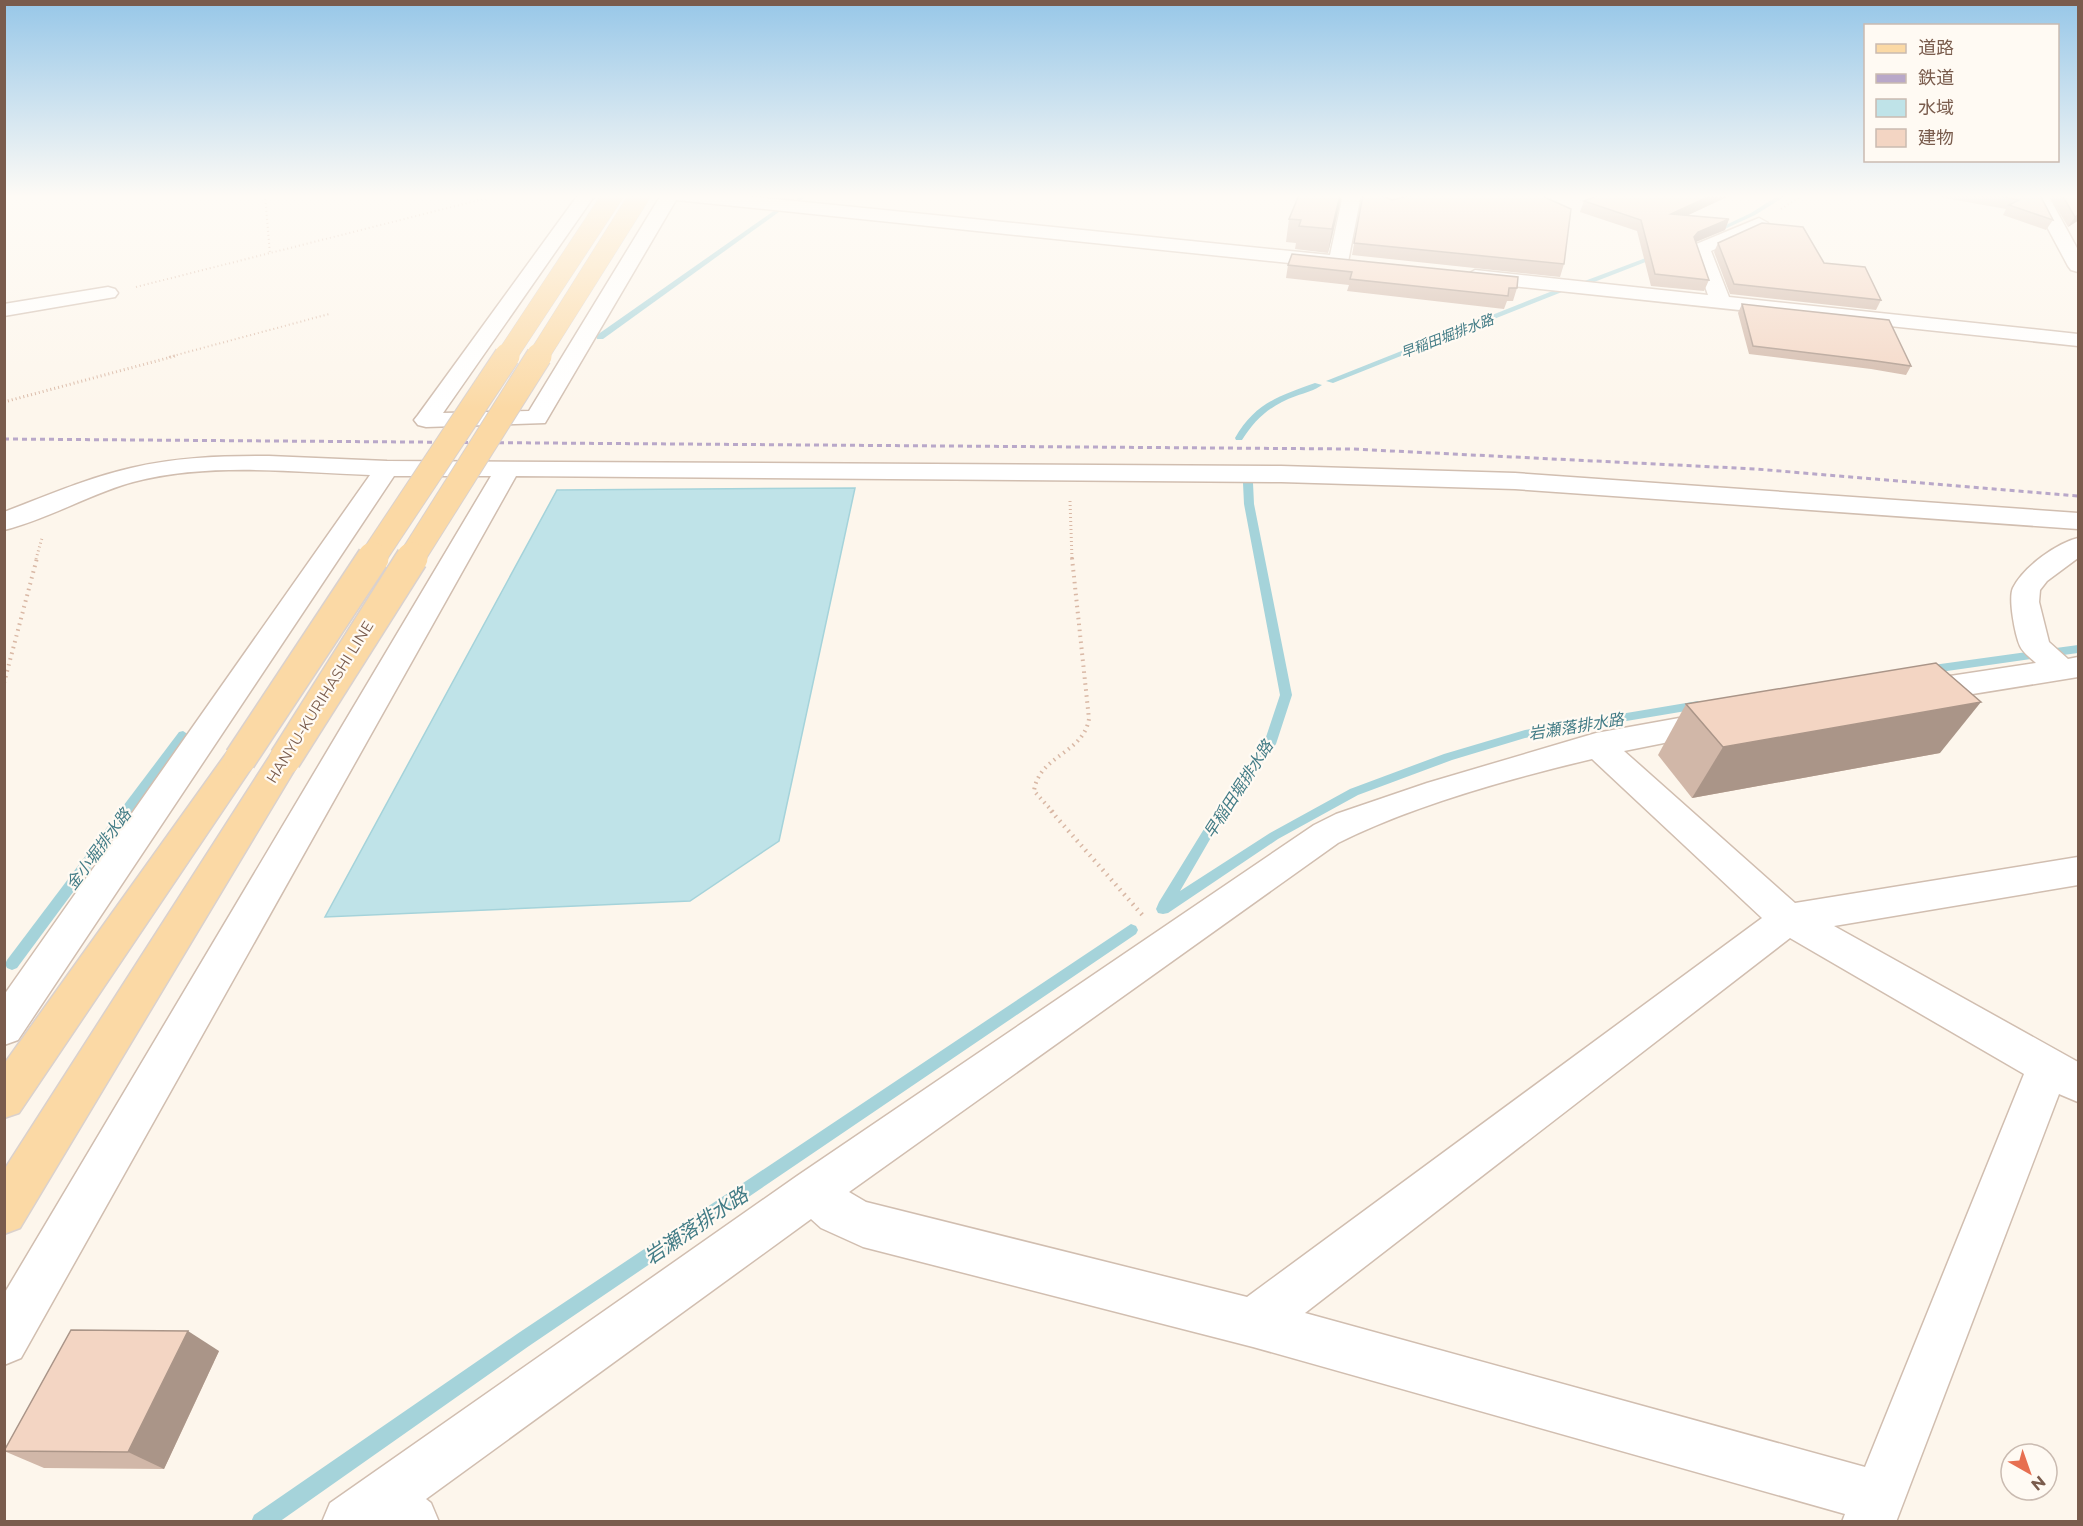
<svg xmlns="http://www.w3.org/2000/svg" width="2083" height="1526" viewBox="0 0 2083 1526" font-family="Montserrat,'Noto Sans JP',sans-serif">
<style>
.water{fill:#bfe3e8;stroke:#a5d3da;stroke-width:1.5}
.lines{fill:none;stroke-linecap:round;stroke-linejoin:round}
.stream{fill:#a5d3da;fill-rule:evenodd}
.minor-casing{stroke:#d1beb0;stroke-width:3}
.major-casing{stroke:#dad1cd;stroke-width:3}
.path-far3{stroke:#d9b8a5;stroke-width:2;stroke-dasharray:1 3;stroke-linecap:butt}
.path-far2{stroke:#d9b8a5;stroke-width:3;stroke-dasharray:1 3;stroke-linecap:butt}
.path-far1{stroke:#d9b8a5;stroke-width:4;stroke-dasharray:1.5 4.5;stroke-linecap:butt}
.path{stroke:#d9b8a5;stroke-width:4.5;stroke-dasharray:1.5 5;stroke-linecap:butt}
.minor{fill:#fff;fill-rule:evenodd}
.major{fill:#fbd9a5;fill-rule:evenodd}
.rail{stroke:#b9a8c9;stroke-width:3;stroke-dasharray:5 4;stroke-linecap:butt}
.major-bridge-far2-casing{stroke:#dad1cd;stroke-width:21;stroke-linecap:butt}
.major-bridge-far1-casing{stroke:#dad1cd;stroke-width:27;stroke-linecap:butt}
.major-bridge-casing{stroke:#dad1cd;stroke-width:34;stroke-linecap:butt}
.major-bridge-far2{stroke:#fbd9a5;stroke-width:20}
.major-bridge-far1{stroke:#fbd9a5;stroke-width:25}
.major-bridge{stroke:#fbd9a5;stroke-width:31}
.wall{fill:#d1b7a8}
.shaded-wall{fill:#aa9588}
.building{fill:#f3d5c3;stroke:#aa9588;stroke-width:1.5}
.labels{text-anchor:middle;stroke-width:4.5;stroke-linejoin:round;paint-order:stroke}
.far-water-label{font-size:14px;font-style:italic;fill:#437c86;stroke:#fffaf3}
.street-label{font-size:15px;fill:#7a5c4d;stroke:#fffaf3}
.water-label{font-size:16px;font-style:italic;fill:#437c86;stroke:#fffaf3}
.near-water-label{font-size:20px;font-style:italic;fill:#437c86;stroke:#fffaf3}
</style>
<rect width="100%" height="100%" fill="#fdf6ec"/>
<path class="water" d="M 855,488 L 779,841 L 690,901 L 325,917 L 557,490 Z"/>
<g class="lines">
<g class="stream">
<path d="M 800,195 L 808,195 L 801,200 L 797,200 L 797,198 Z"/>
<path d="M 1779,195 L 1787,195 L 1755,215 L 1716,233 L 1711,232 L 1751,213 Z"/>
<path d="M 778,208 L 783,209 L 603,339 L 597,339 L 597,335 Z"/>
<path d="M 1659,253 L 1661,254 L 1661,256 L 1589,284 L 1582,282 Z"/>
<path d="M 1560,288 L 1567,290 L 1333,383 L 1326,381 Z"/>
<path d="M 1315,383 L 1322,385 C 1315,390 1305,393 1296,396 C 1271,405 1256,418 1242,440 L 1236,440 L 1235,438 C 1255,403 1279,396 1315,383 Z"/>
<path d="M 1248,480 L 1253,483 L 1254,504 L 1292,695 L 1276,744 L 1220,822 L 1180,891 L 1270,833 L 1350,789 L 1444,754 L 1525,730 L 1698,701 L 1704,705 L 1698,709 L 1525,738 L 1452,760 L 1358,795 L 1278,839 L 1168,913 L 1163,914 L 1158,913 L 1156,909 L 1159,902 L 1212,816 L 1264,743 L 1280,695 L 1244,504 L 1243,483 Z"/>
<path d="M 2078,645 L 2078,653 L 2056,656 L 2051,652 L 2056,648 Z"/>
<path d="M 2027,652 L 2032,656 L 2031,659 L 1926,674 L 1920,670 L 1926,666 Z"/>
<path d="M 183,731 L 189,735 L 187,738 L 17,968 L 12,970 L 7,968 L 5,964 L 7,960 L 179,732 Z"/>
<path d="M 1131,924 L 1136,926 L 1138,930 L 1136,934 L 529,1346 L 279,1522 L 251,1522 L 254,1515 L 517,1334 Z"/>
</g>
<defs>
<g id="minor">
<path d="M 578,195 L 595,195 L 443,413 L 529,411 L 661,195 L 735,195 L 1330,255 L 1343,195 L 1361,195 L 1348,262 L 1338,268 L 676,200 L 545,423 L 426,427 L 418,425 L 414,420 L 418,415 Z"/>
<path d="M 2030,195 L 2048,195 L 2078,250 L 2078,272 L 2071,270 L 2068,266 Z"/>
<path d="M 1759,218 L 1768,223 L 1765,227 L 1711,251 L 1729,297 L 2078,334 L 2078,346 L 1475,282 L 1465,276 L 1475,270 L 1708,295 L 1692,249 L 1694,245 Z"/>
<path d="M 108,287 L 115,289 L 118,293 L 115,297 L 4,316 L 4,304 Z"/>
<path d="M 269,456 L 387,461 L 1281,466 L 1515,473 L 2078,513 L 2078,529 L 1515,489 L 1281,482 L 516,476 L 21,1358 L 4,1365 L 4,1294 L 491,476 L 394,476 L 18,1040 L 4,1045 L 4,995 L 370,475 C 292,472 209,462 133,482 C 89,494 49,519 4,530 L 4,512 C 46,496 87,478 131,468 C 176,457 222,456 269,456 Z"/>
<path d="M 2078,538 L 2078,558 L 2047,581 L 2040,590 L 2039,602 L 2049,642 L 2068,659 L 2078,657 L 2078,677 L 1917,703 L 1906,699 L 1901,692 L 1906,685 L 1917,681 L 2036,663 C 2031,658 2023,653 2020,646 C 2015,635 2008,598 2013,588 C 2023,567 2057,543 2078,538 Z"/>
<path d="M 1718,711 L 1729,714 L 1734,722 L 1729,730 L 1624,751 L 1795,903 L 2078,857 L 2078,885 L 1834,926 L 2078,1062 L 2078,1102 L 2059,1094 L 1896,1522 L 1842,1522 L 1845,1514 L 1253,1347 L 863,1247 L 821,1228 L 811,1219 L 426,1499 L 431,1503 L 439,1522 L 322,1522 L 330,1503 L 797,1176 L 1314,825 L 1336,814 L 1427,783 L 1596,733 ZM 1592,759 L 1762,918 L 1247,1297 L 866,1202 L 849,1192 L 1338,843 C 1411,806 1512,778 1592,759 ZM 1790,938 L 2024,1074 L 1865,1467 L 1305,1313 Z"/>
</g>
<g id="major">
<path d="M 240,747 L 252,751 L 256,759 L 252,767 L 19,1113 L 4,1118 L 4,1064 L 228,751 Z"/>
<path d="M 285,747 L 297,751 L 301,759 L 20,1228 L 4,1234 L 4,1170 L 273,751 Z"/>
</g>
</defs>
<use href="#minor" class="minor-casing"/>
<use href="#major" class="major-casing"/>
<g class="path-far3">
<path d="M 265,195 L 270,254"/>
<path d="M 1781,209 L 1803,195"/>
<path d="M 136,287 L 499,195"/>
<path d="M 169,357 L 329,314"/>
</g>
<g class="path-far2">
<path d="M 4,402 L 175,356"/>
<path d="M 1070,501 L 1072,559"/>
<path d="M 36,559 L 42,538"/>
</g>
<g class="path-far1">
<path d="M 4,683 L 37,558"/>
<path d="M 1053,812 L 1034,791 C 1039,755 1083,754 1089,719 L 1072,558"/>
</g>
<path class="path" d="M 1051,811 L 1145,918"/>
<use href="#minor" class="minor"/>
<use href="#major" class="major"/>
<path class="rail" d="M 4,439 L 1352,449 L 1756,469 L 2078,496"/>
<defs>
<g id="major-bridge-far2">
<path d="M 506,357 L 613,195"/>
<path d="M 538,357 L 640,195"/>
</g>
<g id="major-bridge-far1">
<path d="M 372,559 L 507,356"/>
<path d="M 411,559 L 539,356"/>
</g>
<g id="major-bridge">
<path d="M 240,759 L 373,558"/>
<path d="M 285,759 L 412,558"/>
</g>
</defs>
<use href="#major-bridge-far2" class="major-bridge-far2-casing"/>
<use href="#major-bridge-far1" class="major-bridge-far1-casing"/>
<use href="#major-bridge" class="major-bridge-casing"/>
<use href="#major-bridge-far2" class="major-bridge-far2"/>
<use href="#major-bridge-far1" class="major-bridge-far1"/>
<use href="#major-bridge" class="major-bridge"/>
</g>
<g class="wall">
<path d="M 1342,195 L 1328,253 L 1295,249 L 1296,243 L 1286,242 L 1289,219 Z"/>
<path d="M 1363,195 L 1564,264 L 1560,277 L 1352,255 Z"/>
<path d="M 1600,195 L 1731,195 L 1688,215 L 1729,219 L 1725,230 L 1696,242 L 1709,280 L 1704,291 L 1651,286 L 1637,231 L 1580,212 L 1584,201 Z"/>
<path d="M 1940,195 L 2040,195 L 2053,220 L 2046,230 L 2003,215 L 2006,209 L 1939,197 Z"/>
<path d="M 2049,195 L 2079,195 L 2079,220 L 2068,227 Z"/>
<path d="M 1718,243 L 1824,263 L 1881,300 L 1876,310 L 1730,294 L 1714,252 Z"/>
<path d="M 1288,265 L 1517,288 L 1513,301 L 1507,301 L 1504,309 L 1347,291 L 1349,285 L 1286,278 Z"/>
<path d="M 1742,304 L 1911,366 L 1906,375 L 1871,369 L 1749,354 L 1738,313 Z"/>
<path d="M 1686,704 L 1940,753 L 1692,798 L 1658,755 Z"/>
<path d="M 219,1351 L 164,1469 L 44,1468 L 4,1451 Z"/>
</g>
<g class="shaded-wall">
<path d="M 1340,195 L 1342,195 L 1328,253 L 1332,229 Z"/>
<path d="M 1712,195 L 1731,195 L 1667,225 L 1671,214 Z"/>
<path d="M 2079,214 L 2079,220 L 2068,227 L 2075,217 Z"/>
<path d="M 1729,219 L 1725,230 L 1693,243 L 1694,237 L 1698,232 Z"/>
<path d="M 1981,702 L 1940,753 L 1692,798 L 1723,747 Z"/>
<path d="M 188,1331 L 219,1351 L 164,1469 L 128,1452 Z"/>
</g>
<g class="building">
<path d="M 1299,195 L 1340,195 L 1332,229 L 1299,226 L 1301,220 L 1289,219 Z"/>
<path d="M 1363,195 L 1380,195 L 1392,200 L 1413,195 L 1540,195 L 1571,209 L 1564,264 L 1354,243 Z"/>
<path d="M 1600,195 L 1712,195 L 1671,214 L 1729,219 L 1698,232 L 1694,237 L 1709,280 L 1655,274 L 1641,220 L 1584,201 Z"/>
<path d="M 1994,195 L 2040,195 L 2053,220 L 2009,205 L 2019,200 Z"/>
<path d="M 2062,195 L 2079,195 L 2079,214 L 2075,217 Z"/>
<path d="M 1762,223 L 1803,227 L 1824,263 L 1865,267 L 1881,300 L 1734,284 L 1718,243 Z"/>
<path d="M 1292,254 L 1518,277 L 1517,288 L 1509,288 L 1508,296 L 1350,279 L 1352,272 L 1288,265 Z"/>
<path d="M 1742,304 L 1889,320 L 1911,366 L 1876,361 L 1753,346 Z"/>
<path d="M 1936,663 L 1981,702 L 1723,747 L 1686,704 Z"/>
<path d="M 71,1330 L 188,1331 L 128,1452 L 4,1451 Z"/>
</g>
<linearGradient id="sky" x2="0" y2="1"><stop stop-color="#97c7e8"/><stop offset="0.48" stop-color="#fefbf6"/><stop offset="1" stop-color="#fefbf6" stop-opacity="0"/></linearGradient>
<rect width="2083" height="409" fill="url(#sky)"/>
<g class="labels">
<g class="far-water-label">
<text transform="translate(1447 336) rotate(-21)" y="5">早稲田堀排水路</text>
</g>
<g class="street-label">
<text transform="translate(320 702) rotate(-58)" y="5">HANYU-KURIHASHI LINE</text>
</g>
<g class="water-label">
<text transform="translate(1576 726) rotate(-9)" y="6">岩瀬落排水路</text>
<text transform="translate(1238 789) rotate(-57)" y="6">早稲田堀排水路</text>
<text transform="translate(98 849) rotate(-53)" y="6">金小堀排水路</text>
</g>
<g class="near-water-label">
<text transform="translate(696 1226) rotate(-34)" y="7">岩瀬落排水路</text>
</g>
</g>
<rect width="2083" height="1526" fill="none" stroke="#7a5c4d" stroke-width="12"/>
<rect x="1864" y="24" width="195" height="138" fill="#fffaf3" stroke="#cabbb1" stroke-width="1.5"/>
<rect x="1876" y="44" width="30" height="9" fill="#fbd9a5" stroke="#cabbb1" stroke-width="1.5"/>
<text x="1918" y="54" font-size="18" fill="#7a5c4d">道路</text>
<rect x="1876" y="74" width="30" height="9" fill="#b9a8c9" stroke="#cabbb1" stroke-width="1.5"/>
<text x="1918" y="84" font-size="18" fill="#7a5c4d">鉄道</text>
<rect x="1876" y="99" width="30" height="18" fill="#bfe3e8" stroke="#cabbb1" stroke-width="1.5"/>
<text x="1918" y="114" font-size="18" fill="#7a5c4d">水域</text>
<rect x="1876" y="129" width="30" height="18" fill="#f3d5c3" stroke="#cabbb1" stroke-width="1.5"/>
<text x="1918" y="144" font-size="18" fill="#7a5c4d">建物</text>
<g transform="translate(2029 1472) rotate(140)"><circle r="28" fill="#fffaf3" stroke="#cabbb1" stroke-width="1.5"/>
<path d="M0-4.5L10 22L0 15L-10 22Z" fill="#e76f51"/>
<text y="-9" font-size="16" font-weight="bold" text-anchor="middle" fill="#7a5c4d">N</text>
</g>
</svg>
